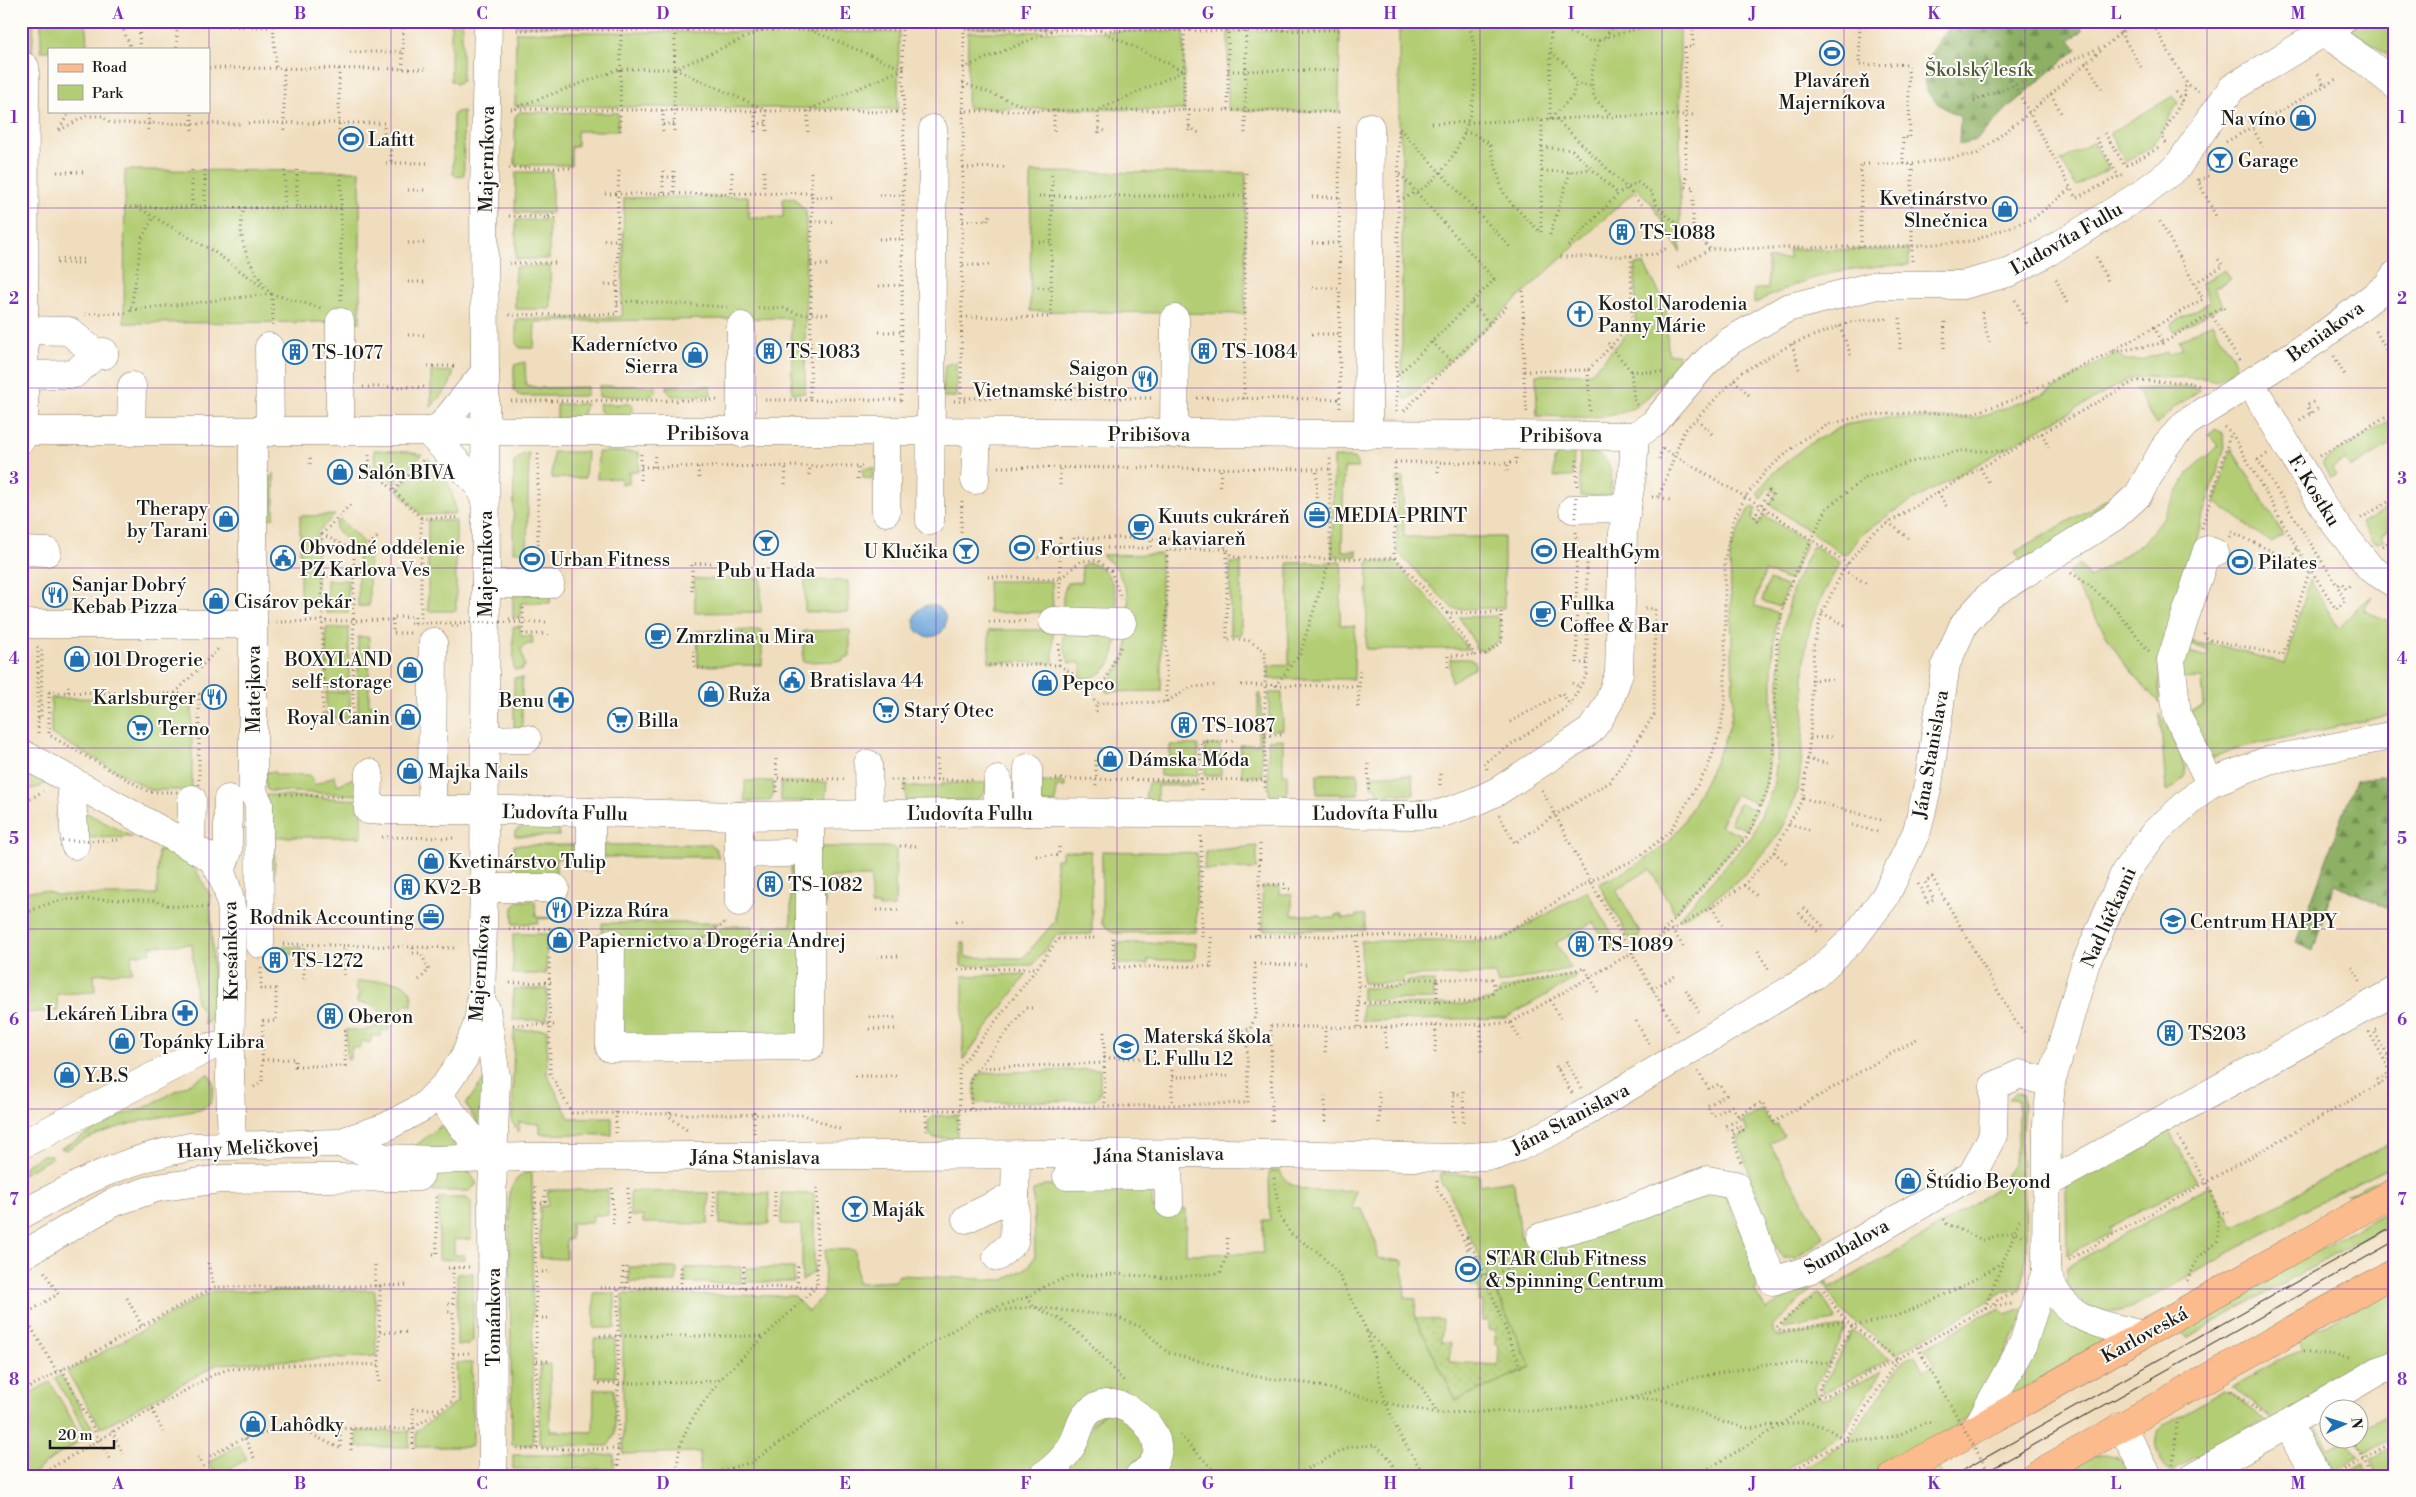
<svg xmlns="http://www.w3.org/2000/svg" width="2416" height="1497" viewBox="0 0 2416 1497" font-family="'Libre Bodoni',serif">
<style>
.green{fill:#b2cd73;stroke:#677448}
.forest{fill:url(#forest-firs);stroke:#546640}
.garden{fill:url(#garden-dots);stroke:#677448}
.water{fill:#69a3d8;stroke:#42607a}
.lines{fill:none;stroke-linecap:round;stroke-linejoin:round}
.minor-casing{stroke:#867c6c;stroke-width:29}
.major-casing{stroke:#867c6c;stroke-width:29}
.path{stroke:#867c6c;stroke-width:3;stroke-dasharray:1 4;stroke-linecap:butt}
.minor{stroke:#fff;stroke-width:28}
.major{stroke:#fbbb8c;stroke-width:28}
.tram{stroke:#1c1c1c;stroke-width:1}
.path-bridge{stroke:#867c6c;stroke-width:3;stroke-dasharray:1 4;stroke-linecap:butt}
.grid{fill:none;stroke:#7b2cbf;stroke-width:1;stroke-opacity:0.55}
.labels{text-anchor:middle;stroke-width:4;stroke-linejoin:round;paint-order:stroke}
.park-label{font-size:19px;fill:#505a3a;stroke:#fdfcf7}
.poi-label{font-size:19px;fill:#1c1c1c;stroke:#fdfcf7;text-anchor:start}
.street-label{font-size:19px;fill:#1c1c1c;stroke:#fdfcf7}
.neatline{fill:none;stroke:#7b2cbf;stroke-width:2}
.grid-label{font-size:16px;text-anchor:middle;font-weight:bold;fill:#7b2cbf}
</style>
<defs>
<pattern id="forest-firs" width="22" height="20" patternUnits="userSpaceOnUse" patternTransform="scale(1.25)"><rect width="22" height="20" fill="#8db065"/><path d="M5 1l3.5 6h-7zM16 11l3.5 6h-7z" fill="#728e52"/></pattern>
<pattern id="garden-dots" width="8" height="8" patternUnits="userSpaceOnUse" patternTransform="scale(1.25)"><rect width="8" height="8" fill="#b2cd73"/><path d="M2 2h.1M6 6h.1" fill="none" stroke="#98af63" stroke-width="1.8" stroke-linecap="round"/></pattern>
</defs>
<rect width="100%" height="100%" fill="#fdfcf7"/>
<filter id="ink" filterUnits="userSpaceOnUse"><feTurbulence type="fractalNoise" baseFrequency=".02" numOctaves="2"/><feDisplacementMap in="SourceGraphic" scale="10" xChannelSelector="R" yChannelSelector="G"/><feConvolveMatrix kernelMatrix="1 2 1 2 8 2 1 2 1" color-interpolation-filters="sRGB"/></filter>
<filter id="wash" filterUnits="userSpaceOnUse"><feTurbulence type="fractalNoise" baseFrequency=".0096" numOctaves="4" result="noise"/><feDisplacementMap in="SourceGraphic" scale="20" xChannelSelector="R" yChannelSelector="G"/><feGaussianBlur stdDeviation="1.12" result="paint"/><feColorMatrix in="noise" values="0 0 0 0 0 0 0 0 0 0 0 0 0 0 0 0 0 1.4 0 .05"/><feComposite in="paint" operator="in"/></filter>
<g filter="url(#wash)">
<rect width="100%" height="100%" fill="#f0ddbd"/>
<g class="green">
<path d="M 21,21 L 34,21 L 32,55 L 21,55 Z"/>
<path d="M 41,21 L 86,21 L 87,49 L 49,49 L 49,51 L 41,51 Z"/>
<path d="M 451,21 L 462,21 L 462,81 L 456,84 L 451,81 Z"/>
<path d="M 516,21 L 615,21 L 615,27 L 516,26 Z"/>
<path d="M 967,21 L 1049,21 L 1049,27 L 967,28 Z"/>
<path d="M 1399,21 L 1680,21 L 1680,252 L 1652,204 L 1637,189 L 1407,400 L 1402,396 L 1402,146 L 1399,128 Z"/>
<path d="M 2364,21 L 2395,21 L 2395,60 L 2349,29 Z"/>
<path d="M 1340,30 L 1339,112 L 1228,110 L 1228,31 Z"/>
<path d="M 1184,31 L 1184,110 L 967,108 L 968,32 Z"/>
<path d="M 516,32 L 899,32 L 898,109 L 515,106 Z"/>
<path d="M 2173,96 L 2178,103 L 2151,148 L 2125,161 L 2110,133 Z"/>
<path d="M 463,111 L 464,175 L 457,177 L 453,174 L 453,116 L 456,112 Z"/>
<path d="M 519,112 L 618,113 L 618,131 L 577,131 L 577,146 L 571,147 L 571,165 L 515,165 L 515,117 Z"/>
<path d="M 2093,142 L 2109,169 L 2076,186 L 2061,161 Z"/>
<path d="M 125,170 L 360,171 L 360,322 L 124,323 Z"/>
<path d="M 516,172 L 552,172 L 552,213 L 515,213 Z"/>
<path d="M 1031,172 L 1246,173 L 1245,314 L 1030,311 Z"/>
<path d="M 748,196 L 749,218 L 783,217 L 783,198 L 794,198 L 806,211 L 805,393 L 792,393 L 791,318 L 535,322 L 534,348 L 520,348 L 516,343 L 516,319 L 622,317 L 624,198 Z"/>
<rect x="516" y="220" width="33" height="39"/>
<path d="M 1789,249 L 1909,250 L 1909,265 C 1846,266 1809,275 1754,304 L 1754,289 L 1768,289 L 1768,259 L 1789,259 Z"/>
<path d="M 1635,264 L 1644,264 L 1666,305 L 1668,354 L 1678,354 L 1678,361 C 1665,377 1652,397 1633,408 C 1609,422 1565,416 1537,416 L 1536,375 L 1591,373 L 1636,324 Z"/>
<path d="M 550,266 L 551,309 L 515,309 L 515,267 Z"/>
<path d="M 2225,270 L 2231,279 L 2214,288 L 2223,305 L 2174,332 L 2171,326 L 2172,323 L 2210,302 L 2201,284 Z"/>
<path d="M 2212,322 L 2233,358 L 2237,369 L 2216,381 L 2205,378 L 2133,377 L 1891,513 L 1859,537 L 1845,556 L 1770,504 L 1776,493 L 1768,488 L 1761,499 L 1757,494 L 1773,473 L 1807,445 L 1844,425 L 1884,418 L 1976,418 L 2044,394 L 2115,354 L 2120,355 L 2125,360 L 2141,360 L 2167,352 L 2169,355 L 2183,348 L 2179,341 Z"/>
<path d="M 525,362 L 526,385 L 539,388 L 587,387 L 587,394 L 584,396 L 519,396 L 514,390 L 514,365 Z"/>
<path d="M 956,362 L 956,397 L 942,397 L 945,365 Z"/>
<path d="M 431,371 L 454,372 L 449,386 L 431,407 Z"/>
<path d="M 599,386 L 656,386 L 656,392 L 652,396 L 599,397 Z"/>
<path d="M 667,386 L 710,386 L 711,395 L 672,396 L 667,391 Z"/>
<path d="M 2188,387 L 2200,390 L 2176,406 L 2156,425 L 2136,389 Z"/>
<path d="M 557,404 L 586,404 L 583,414 L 576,420 L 557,420 Z"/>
<path d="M 599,404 L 632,404 L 632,421 L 612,421 L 600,411 Z"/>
<path d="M 2390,421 L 2392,424 L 2388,427 L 2393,436 L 2395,435 L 2395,442 L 2350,468 L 2345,460 L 2332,468 L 2336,476 L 2330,478 L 2322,463 L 2323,461 Z"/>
<path d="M 2215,429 L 2223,433 L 2225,446 L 2159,661 L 2159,703 L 2123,662 L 2068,573 L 2080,564 L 2089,578 L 2144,542 L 2162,519 L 2189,472 L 2218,446 L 2208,434 Z"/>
<path d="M 2231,448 L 2283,534 L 2271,543 L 2215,501 Z"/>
<path d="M 374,450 L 409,452 L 422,455 L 394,484 L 375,467 Z"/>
<path d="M 1561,450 L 1574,451 L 1573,477 L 1554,477 L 1554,460 Z"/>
<path d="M 1580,451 C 1612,453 1614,469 1610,496 L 1580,496 Z"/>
<path d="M 553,452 L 587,452 L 585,478 L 552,478 Z"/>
<path d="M 598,452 L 639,452 L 639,471 L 629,472 L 629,484 L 621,484 L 621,478 L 597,479 Z"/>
<path d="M 529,453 L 527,551 L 513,552 L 514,462 L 523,454 Z"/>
<path d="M 1334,457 L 1354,458 L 1359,468 L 1344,468 L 1342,551 L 1357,551 L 1357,556 L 1332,556 Z"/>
<path d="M 428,458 C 449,480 451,485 456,514 L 421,515 L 397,490 Z"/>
<path d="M 863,468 L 874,468 L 872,479 L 863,478 Z"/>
<path d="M 274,472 L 274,518 L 266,519 L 266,486 Z"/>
<path d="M 1397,478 L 1403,478 L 1404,537 L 1504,537 L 1504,608 L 1453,609 L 1397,552 Z"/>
<path d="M 2114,495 L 2115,499 L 2113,502 L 2023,564 L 2015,552 Z"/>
<path d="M 2395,504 L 2395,515 L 2385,520 L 2390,529 L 2381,535 L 2384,540 L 2378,543 L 2374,542 L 2362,523 Z"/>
<path d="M 1754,507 L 1756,508 L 1752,519 L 1760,523 L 1764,515 L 1807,542 L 1791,579 L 1788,580 L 1765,571 L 1754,606 L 1776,612 L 1778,616 C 1764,677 1782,743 1760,802 L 1757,804 L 1735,794 L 1720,826 L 1742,835 L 1742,838 L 1675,913 L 1650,869 L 1616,890 L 1640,932 L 1639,936 L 1632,939 L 1629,938 L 1599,884 C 1624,872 1647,861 1668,842 C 1684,828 1727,742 1731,720 C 1732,714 1732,707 1733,701 L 1730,551 L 1748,510 Z"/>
<path d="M 335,515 L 317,533 L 317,606 L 300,607 L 300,516 Z"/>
<path d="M 340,519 L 364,543 L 360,547 L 354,548 L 336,530 L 336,523 Z"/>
<path d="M 428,520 L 456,521 L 456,611 L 428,611 Z"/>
<path d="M 1815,546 L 1840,563 C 1829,583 1818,602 1811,624 C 1800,662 1806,699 1803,738 C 1802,755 1801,777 1796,794 C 1779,851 1731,892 1681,919 L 1680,917 L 1752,836 L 1773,788 L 1777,759 L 1780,640 L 1794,585 L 1812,547 Z"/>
<path d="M 369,547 L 369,606 L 358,606 L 358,554 L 363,554 Z"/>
<path d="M 1161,554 L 1161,691 L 1106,692 L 1106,688 L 1126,654 L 1130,626 L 1128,594 L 1117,569 L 1102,555 Z"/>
<path d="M 1342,562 L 1340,625 L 1355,626 L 1354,679 L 1269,679 L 1268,666 L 1289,665 L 1288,563 Z"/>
<path d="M 1368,562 L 1395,562 L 1442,613 L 1468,649 L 1366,649 Z"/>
<path d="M 1088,563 C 1113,566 1117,595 1118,615 L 1063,609 L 1063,596 L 1067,583 L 1081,582 L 1082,566 Z"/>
<rect x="1230" y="563" width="11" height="72"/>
<path d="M 761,578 L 761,612 L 695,613 L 694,579 Z"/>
<path d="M 327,580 L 348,580 L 348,613 L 326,613 Z"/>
<path d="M 805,580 L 848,581 L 849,612 L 805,612 Z"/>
<path d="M 1769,580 L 1787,586 L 1780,607 L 1762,601 Z"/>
<path d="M 2310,580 L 2339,629 L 2355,610 L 2372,596 L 2364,610 L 2395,624 L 2395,714 L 2234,749 L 2211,759 L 2187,711 L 2204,706 L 2202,678 L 2180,679 L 2186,651 L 2207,657 L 2209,651 L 2188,643 L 2189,641 L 2207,645 L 2208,642 L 2285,664 Z"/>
<path d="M 988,581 L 1050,581 L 1052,583 L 1053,612 L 989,613 Z"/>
<path d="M 551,590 L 550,603 L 521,603 L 521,617 L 513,617 L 513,597 Z"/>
<path d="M 1496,616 L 1500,621 L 1500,640 L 1483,651 L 1475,649 L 1475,644 L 1459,617 Z"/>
<path d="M 520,626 L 521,636 L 532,636 L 533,644 L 527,644 L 521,649 L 525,667 L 522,667 L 522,670 L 514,670 L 513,627 Z"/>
<rect x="326" y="628" width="23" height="58"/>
<path d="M 1117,629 C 1117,654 1110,679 1081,678 L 1081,663 L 1069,663 L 1064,647 L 1062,632 Z"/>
<path d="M 762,630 L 762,665 L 698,666 L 697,631 Z"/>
<path d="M 850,630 L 850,657 L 844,658 L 843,661 L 803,662 L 803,631 Z"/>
<path d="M 989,630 L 1053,630 L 1053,663 L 989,662 Z"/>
<path d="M 358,637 L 369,637 L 369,705 L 379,705 L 379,718 L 358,718 Z"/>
<path d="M 1450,659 L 1468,659 L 1475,661 L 1475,668 L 1451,682 Z"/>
<rect x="514" y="678" width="8" height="51"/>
<rect x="326" y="692" width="24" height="26"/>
<path d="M 1269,693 L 1282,693 L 1283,730 L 1269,730 Z"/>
<path d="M 1258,694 L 1261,694 L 1262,776 L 1242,776 L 1240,745 L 1258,744 Z"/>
<path d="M 51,698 L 192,699 L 192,790 L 150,790 L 51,734 Z"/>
<path d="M 2160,713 C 2166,726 2191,766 2184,778 C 2181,783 2173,787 2169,792 L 2166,790 Z"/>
<path d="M 1283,739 L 1283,774 L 1287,774 L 1287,794 L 1269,794 L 1268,740 Z"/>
<path d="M 1170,745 L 1198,745 L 1198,775 L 1160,776 L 1160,765 L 1170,765 Z"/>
<path d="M 1205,745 L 1220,745 L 1221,775 L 1205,776 Z"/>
<path d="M 21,765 L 49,779 L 41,787 L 21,790 Z"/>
<path d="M 265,772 L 275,772 L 276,775 L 310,775 L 315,785 L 334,776 L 338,785 L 360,775 L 362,795 L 269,791 L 266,789 Z"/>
<path d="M 1358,773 L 1358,794 L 1317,794 L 1317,774 Z"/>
<path d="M 1371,775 L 1412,775 L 1413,795 L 1390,793 L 1390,795 L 1378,795 L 1377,787 L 1371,787 Z"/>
<path d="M 745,781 L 773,781 L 773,794 L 770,801 L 745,801 Z"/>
<path d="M 781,782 L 827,782 L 825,801 L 781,801 Z"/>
<path d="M 1033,782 L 1065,782 L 1065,787 L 1056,787 L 1056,803 L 1042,803 Z"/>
<path d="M 1198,782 L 1198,785 L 1157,786 L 1157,801 L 1149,801 L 1145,798 L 1148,783 Z"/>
<path d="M 905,783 L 910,787 L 942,786 L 942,783 L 987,783 L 984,794 L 977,800 L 906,801 Z"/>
<path d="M 266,795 L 362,800 L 362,837 L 275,837 L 274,921 L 265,921 Z"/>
<path d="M 1739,803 L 1756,810 L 1748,830 L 1730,823 Z"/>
<path d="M 83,811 L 132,837 L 83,838 Z"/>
<path d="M 528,824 L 559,824 L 559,836 L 515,836 L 515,831 Z"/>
<path d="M 710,844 L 716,849 L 719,857 L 601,857 L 601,845 Z"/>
<path d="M 514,845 L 581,845 L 581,858 L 556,858 L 556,877 L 514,877 Z"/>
<path d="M 1257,846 L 1257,869 L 1204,870 L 1205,851 Z"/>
<path d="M 804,847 L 806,1041 L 625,1045 L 615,950 L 624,945 L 698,945 L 725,926 L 752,926 L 752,935 L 764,935 L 764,926 L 791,926 L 791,858 Z"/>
<path d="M 815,847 L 893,847 L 896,849 L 895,907 L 879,908 L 879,905 L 871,905 L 871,877 L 830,877 L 830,883 L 843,882 L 843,886 L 825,886 L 825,907 L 816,906 Z"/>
<path d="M 168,850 L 184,859 L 195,869 L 210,895 L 215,1012 L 212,1019 L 204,1025 L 203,1012 L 196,1002 L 192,944 L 150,946 L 151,953 L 131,955 L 132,972 L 94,974 L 95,992 L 57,994 L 58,1011 L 21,1013 L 21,891 L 45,891 L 57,895 L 157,895 L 158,851 Z"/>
<path d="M 1062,851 L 1091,851 L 1092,934 L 1057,935 L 1033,965 L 961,966 L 961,943 L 965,943 L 965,957 L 1023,958 L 1055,921 L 1056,859 L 1062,859 Z"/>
<path d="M 1102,851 L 1197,853 L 1196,932 L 1114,933 L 1102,924 Z"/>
<path d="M 1262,887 L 1280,887 L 1280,894 L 1292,894 L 1292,915 L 1321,915 L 1321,918 L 1335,918 L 1335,915 L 1342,915 L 1342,918 L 1356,918 L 1356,915 L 1365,915 L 1365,930 L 1263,930 Z"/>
<path d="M 1587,891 L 1618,944 L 1617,949 L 1609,951 L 1593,922 L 1556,943 L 1571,968 L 1498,984 L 1495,974 L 1407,976 L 1400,983 L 1362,983 L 1361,941 L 1499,941 Z"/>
<path d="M 519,901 L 535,901 L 536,917 L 556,918 L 538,919 L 538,923 L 513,924 L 513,907 Z"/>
<path d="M 602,923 L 719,923 L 697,940 L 602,940 Z"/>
<path d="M 513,934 L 547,934 L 546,974 L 513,974 Z"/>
<path d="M 1117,943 L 1196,943 L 1196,957 L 1194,960 L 1148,960 L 1148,964 L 1118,964 Z"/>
<path d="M 264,946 L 301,947 L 301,964 L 299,964 L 294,954 L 281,954 L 280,968 L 264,968 Z"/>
<path d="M 1027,974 L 963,1060 L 963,976 Z"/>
<path d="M 1575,974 L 1576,978 L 1506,1018 L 1362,1021 L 1362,1005 L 1468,1004 L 1492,999 L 1502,989 Z"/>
<path d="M 1408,981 L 1434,981 L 1434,999 L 1362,1000 L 1362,988 L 1403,987 Z"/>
<path d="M 356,982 C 378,982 416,973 412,1005 L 403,1005 L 399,1020 L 392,1018 L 388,1031 L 382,1030 L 380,1037 L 372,1035 L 370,1043 L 362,1041 L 360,1048 L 352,1047 L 350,1059 L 347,1060 L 346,1030 C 360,1030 383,1033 383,1014 C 375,1005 369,1003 357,1003 L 357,998 L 360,996 L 360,992 L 357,991 Z"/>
<rect x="513" y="989" width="34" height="31"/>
<path d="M 547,1029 L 547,1074 L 569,1118 L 612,1117 L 612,1135 L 540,1134 L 540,1124 L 519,1122 L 519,1132 L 512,1122 L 514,1031 Z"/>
<path d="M 1100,1069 L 1100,1094 L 1095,1100 L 975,1103 L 975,1080 L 981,1073 Z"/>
<path d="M 208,1074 C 216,1082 214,1096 209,1105 L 200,1110 C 154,1118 107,1125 66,1150 L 61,1148 L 126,1113 L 140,1110 Z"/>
<path d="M 485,1078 L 482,1125 L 478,1125 L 466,1104 Z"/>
<path d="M 2016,1092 L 2022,1094 L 2024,1102 C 2023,1120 2021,1138 2021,1156 C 2022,1199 2033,1248 2020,1290 L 2006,1291 L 1896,1354 L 1840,1310 L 1820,1276 L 1823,1276 L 1831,1288 L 1933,1230 L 1998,1187 L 2012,1166 L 2018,1142 L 2018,1099 L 2009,1099 Z"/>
<path d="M 1762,1109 L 1773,1126 L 1777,1124 L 1784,1136 L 1770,1144 L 1824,1238 L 1796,1258 L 1783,1258 L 1775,1246 L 1737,1138 L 1748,1131 L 1742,1121 Z"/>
<path d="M 957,1115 L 957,1138 L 933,1138 L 928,1132 L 928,1121 L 934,1116 Z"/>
<path d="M 443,1124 L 457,1149 L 410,1150 Z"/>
<path d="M 2167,1127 L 2197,1180 L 2109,1228 L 2111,1232 L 2067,1255 L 2066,1182 Z"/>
<path d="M 2395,1140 L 2395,1164 L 2334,1194 L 2152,1297 C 2141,1302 2128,1311 2115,1312 C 2100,1313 2074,1301 2068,1286 C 2066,1281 2067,1272 2067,1267 L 2210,1185 L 2234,1228 Z"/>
<path d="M 45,1154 L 46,1156 L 50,1154 L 52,1158 L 21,1175 L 21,1168 Z"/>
<path d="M 469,1171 L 477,1184 L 469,1191 L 395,1191 L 427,1173 Z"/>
<path d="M 1269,1171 L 1280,1171 C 1291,1198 1331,1190 1355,1190 L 1353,1209 L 1362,1209 L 1376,1243 L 1377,1258 L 1403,1261 L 1405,1298 L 1416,1299 L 1415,1318 L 1456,1400 L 1531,1367 L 1449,1192 L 1441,1183 L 1441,1174 L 1479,1175 L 1480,1185 L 1512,1180 L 1514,1184 L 1521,1238 L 1529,1237 L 1536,1250 L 1614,1226 L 1713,1190 L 1725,1195 L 1759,1274 L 1755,1292 L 1766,1310 L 1813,1280 L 1816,1285 L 1773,1326 L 1773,1332 L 1776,1336 L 1783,1336 L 1845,1327 L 1846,1330 L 1815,1387 L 1817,1395 L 1821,1399 L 1827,1399 L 1882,1371 L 1842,1435 L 1774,1476 L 1153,1476 L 1160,1470 L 1121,1399 L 1031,1476 L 700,1476 L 700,1452 L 623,1454 L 623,1294 L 795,1296 L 808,1312 L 824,1295 L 825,1249 L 855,1250 L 857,1283 L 895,1281 L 899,1275 L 1004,1280 L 1028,1267 L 1035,1257 L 1033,1191 L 1044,1185 L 1147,1185 L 1151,1186 L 1153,1208 L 1186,1209 L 1186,1254 L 1263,1253 L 1263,1220 L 1270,1220 Z"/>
<path d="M 532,1172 L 533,1445 L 512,1445 L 509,1193 C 514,1181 519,1173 532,1172 Z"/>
<path d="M 2395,1172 L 2395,1180 L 2379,1189 L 2346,1195 Z"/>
<path d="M 548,1190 L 608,1190 L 608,1215 L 593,1215 L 592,1223 L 571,1223 L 571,1239 L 566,1239 L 566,1259 L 540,1258 L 540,1206 L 548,1206 Z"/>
<path d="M 630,1191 L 709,1193 L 708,1224 L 643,1223 L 643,1216 L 630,1216 Z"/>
<rect x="720" y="1193" width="49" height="31"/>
<path d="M 781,1193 L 814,1194 L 814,1272 L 802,1281 L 802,1225 L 781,1224 Z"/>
<path d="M 439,1198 L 467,1198 L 471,1202 L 471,1239 L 454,1240 L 454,1255 L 465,1255 L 465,1259 L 439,1260 Z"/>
<path d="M 2395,1207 L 2395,1220 L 2186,1338 L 2179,1327 Z"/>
<path d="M 629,1267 L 677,1268 L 676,1282 L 629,1282 Z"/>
<path d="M 741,1267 L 741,1283 L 685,1283 L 685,1268 Z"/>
<rect x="746" y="1268" width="48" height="14"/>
<path d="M 460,1273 L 473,1273 L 473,1341 L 469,1345 L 457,1345 L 457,1274 Z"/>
<path d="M 2395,1285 L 2395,1354 L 2277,1421 L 2231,1388 L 2303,1348 L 2298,1339 Z"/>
<path d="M 375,1290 L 376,1356 L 218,1364 L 101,1428 L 67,1372 L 212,1291 Z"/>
<rect x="594" y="1293" width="21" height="35"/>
<path d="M 1818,1293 L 1821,1294 L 1836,1319 L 1835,1321 L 1783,1329 L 1782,1327 Z"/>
<path d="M 2045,1293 L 2117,1337 L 2002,1402 Z"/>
<path d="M 2029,1306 L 1977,1410 L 1953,1428 L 1871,1476 L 1791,1476 L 1846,1444 L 1903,1362 L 1914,1355 L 1924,1371 L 1934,1365 L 1925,1348 L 1978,1318 L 2001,1308 L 2006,1314 Z"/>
<path d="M 1853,1330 L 1891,1359 L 1824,1393 L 1821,1389 Z"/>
<path d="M 594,1339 L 615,1339 L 615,1377 L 595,1377 Z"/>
<path d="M 456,1363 L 472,1363 L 473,1440 L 471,1447 L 416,1447 L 416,1431 L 457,1402 Z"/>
<path d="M 550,1364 L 550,1431 L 593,1432 L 594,1389 L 614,1389 L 615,1434 L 608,1446 L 543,1445 L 539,1441 L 540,1365 Z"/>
<path d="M 61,1375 L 93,1429 L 92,1435 L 87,1433 L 55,1378 Z"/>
<path d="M 50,1382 L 83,1439 L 46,1463 L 30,1476 L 21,1476 L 21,1398 Z"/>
<path d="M 2223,1392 L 2231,1394 L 2272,1424 L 2263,1429 L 2259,1422 L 2174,1469 L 2177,1476 L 2174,1476 C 2160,1463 2146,1440 2164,1425 C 2172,1418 2183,1414 2192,1409 C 2202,1403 2212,1396 2223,1392 Z"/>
<path d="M 1105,1411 L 1124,1415 L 1150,1446 L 1127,1476 L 1050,1476 Z"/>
<path d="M 2395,1411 L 2395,1436 L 2364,1453 L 2357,1440 L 2359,1432 Z"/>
<path d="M 2313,1420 L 2329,1448 L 2348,1440 L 2358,1457 L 2324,1476 L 2298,1429 Z"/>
<rect x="357" y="1431" width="52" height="16"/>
<path d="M 239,1445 L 247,1459 L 217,1476 L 209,1462 Z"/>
<path d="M 2395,1446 L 2395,1476 L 2378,1476 L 2370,1460 Z"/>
<rect x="513" y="1455" width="101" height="14"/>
<path d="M 2103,1455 C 2120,1456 2126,1463 2135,1476 L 2058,1476 L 2095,1456 Z"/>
<path d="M 2362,1464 L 2368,1476 L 2342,1476 Z"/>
<path d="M 1937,1465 L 1943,1476 L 1918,1476 Z"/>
</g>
<g class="forest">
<path d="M 1953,21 L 2079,21 L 2083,30 L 2070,40 L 2077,49 L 2011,105 L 1976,140 L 1959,144 L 1960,117 C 1952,112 1937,105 1931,97 C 1911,71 1939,43 1953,21 Z"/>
<path d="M 2395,775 L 2395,911 L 2334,884 L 2313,951 L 2296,942 L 2356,780 Z"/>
</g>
<path class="garden" d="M 1480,1258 L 1531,1367 L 1456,1400 L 1415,1318 L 1443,1320 L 1441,1342 L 1451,1343 L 1450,1362 L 1498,1365 L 1499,1345 L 1495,1344 L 1495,1330 L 1488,1329 L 1488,1321 L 1482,1321 L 1483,1302 L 1478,1301 L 1479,1287 L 1471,1286 L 1471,1278 L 1476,1278 L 1477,1260 Z"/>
<circle class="water" cx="930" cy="621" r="16"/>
</g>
<g filter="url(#ink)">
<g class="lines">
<defs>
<g id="minor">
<path d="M 2325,33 L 2364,60 L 2395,85"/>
<path d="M 741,326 L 741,433"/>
<path d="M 24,330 L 69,331 L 95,353 L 104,352"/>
<path d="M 269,347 L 270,432"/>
<path d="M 24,375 L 74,374 L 95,355 L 104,355"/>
<path d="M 2250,382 L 2329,516 L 2371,569 L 2395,584"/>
<path d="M 21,431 L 901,431 L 1635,436"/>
<path d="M 131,432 L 132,386"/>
<path d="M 253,432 L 253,792 L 259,804 L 260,944"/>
<path d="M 340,432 L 340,322"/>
<path d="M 428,432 L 479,485 L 485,501"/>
<path d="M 428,432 L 441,426 L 485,372"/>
<path d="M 1174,434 L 1175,319"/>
<path d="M 1368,435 L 1370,127"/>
<path d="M 21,440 L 24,431 L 25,67"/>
<path d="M 975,480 L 977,433"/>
<path d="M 1573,509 L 1627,508"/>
<path d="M 886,512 L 886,432"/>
<path d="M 930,521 L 933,129"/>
<path d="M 21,551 L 47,552"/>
<path d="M 486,584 L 550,584"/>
<path d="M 1053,621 L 1122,623"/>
<path d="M 30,624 L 253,624"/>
<path d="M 484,740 L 527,739"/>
<path d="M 21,753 L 211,858 C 224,875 229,891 232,912 L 230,1080 L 232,1145"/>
<path d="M 868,764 L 869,813"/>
<path d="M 1028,768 L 1028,812"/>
<path d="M 369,773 L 368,810 L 510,810 L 739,816 L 1028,812 L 1416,815 L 1439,814 L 1472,803 L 1498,791 L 1590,731 L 1599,719 L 1609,702 L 1619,673 L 1623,533 L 1633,468 L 1635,436 L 1653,424 L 1706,362 L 1730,341 L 1787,308 L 1877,285 L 1963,285 L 2011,272 L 2048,252 L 2140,195 L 2177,167 L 2232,88 L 2342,21"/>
<path d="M 71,780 L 75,845"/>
<path d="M 998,780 L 998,812"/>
<path d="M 2210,783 L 2177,715 L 2171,660 L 2207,550 L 2215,553"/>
<path d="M 432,810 L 433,642"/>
<path d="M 191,847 L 192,799"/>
<path d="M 738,854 L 787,853"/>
<path d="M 591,858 L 591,812"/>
<path d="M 221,871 L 228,852 L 228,799"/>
<path d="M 484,888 L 555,888"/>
<path d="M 739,902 L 739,816"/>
<path d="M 611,943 L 610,1048 L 810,1046 L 810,815"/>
<path d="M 486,1009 L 496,1077 L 492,1194 L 493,1476"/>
<path d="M 437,1094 L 474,1141 L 493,1159"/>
<path d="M 338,1143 L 386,1158 L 432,1160 L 526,1157 L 1225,1153 L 1454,1158 L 1498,1155 L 1519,1147 L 1563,1126 L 1815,975 L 1854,938 L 1885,897 L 1917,831 L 1928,785 L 1946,664 L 1964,624 L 1989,596 L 2114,517 L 2138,495 L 2166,445 L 2186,423 L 2320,338 L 2387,286 L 2395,275"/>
<path d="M 21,1145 L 210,1047 L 231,1043"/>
<path d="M 1168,1156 L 1169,1204"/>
<path d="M 1067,1176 L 1168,1175"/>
<path d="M 2046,1184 L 2395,991"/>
<path d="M 21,1215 C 79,1183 124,1159 190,1147 L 338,1143 L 386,1127 L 423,1107 L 446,1084 L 464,1058 L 478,1023 L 481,1001 L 484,888 L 486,584 L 484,192 L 488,21"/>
<path d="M 966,1219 L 1015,1195"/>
<path d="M 1541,1237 L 1600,1221 L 1707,1180 L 1735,1185 L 1773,1281 L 1811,1269 L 1972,1175 L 1993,1135 L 1994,1086 L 2020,1074 L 2051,1083"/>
<path d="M 21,1256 L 112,1203 L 156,1188 L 221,1179 L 418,1177 L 420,1175"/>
<path d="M 997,1257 L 1014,1242 L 1016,1155"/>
<path d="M 2046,1271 C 2063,1322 2096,1322 2142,1335"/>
<path d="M 2121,1426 L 2148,1476"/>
<path d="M 1976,1429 L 2023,1344 L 2046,1271 L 2047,1124 L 2051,1083 L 2085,965 L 2125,872 L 2155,832 L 2210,783 L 2269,760 L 2395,735"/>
<path d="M 1042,1476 C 1055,1468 1063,1460 1071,1447 C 1082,1430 1078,1413 1101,1405 C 1132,1395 1186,1450 1139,1476"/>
<path d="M 2194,1476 L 2281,1428"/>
<path d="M 2317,1476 L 2287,1424 L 2380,1370 L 2395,1365"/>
</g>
<g id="major">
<path d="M 1893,1476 L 2395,1192"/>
<path d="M 2034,1476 L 2395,1272"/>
</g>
</defs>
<use href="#minor" class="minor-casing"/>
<use href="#major" class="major-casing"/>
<g class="path">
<path d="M 120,21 L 131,49"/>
<path d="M 177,21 L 177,49"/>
<path d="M 273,21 L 276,68"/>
<path d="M 579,21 L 585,28"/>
<path d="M 1099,21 L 1099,30 L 1184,71 L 1098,110 L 1099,133"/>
<path d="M 1299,21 L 1299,30"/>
<path d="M 1860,21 L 1859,65 L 1908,64 L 1910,138 L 1903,137 L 1903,164"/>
<path d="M 2151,21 L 2187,84 L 2199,92"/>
<path d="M 398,23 L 426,23"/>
<path d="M 1433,24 L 1587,21"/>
<path d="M 1552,24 L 1589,41 L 1599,41 L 1591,77 L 1594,98 L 1611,115"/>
<path d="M 177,25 L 272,27"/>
<path d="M 663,29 L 663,21"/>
<path d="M 754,29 L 754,21"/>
<path d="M 512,30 L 902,30 L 904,112 L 901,400 L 764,400"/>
<path d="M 1190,31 L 1190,21"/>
<path d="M 1228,31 L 1340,30"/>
<path d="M 2120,32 L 2141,67"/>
<path d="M 1605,37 L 1617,21"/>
<path d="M 1599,41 C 1615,31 1634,35 1648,21"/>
<path d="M 139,49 L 140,21"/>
<path d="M 350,52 L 403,52"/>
<path d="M 1551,52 L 1568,67 L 1576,84 L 1593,86"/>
<path d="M 2086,62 L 2102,89"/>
<path d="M 209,68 L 426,69"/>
<path d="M 963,68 L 1054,30 L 1054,21"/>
<path d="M 403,69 L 403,21"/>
<path d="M 1228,71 L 1340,70"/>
<path d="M 2318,74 L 2324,86"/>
<path d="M 963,83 L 1035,110"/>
<path d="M 2014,85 L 2076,198 L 2126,173"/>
<path d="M 2176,92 L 2182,102"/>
<path d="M 2051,94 L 2061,113"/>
<path d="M 1974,101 L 2049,71 L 2103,46"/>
<path d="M 514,108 L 620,69 L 675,69"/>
<path d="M 511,109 L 904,112"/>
<path d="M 1054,110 L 1054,132"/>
<path d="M 1189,110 L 1189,133"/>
<path d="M 1228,110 L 1339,112"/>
<path d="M 70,111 L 58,131 L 86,116 L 102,116 L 110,123 L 240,124"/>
<path d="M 962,111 L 1184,110"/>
<path d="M 2246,116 L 2263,147"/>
<path d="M 1551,118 L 1572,97 L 1576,84"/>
<path d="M 1550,119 L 1551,21"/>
<path d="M 1556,119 L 1628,189 L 1643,207"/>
<path d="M 248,123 L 384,123 L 384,139 L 391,139 L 391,163"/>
<path d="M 1432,123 C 1520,122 1608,115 1696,115"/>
<path d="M 663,124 L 675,124"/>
<path d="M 755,124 L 767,123"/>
<path d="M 1189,127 L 1199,133"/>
<path d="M 1339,127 L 1340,411"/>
<path d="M 1099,129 L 1108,132"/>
<path d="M 148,130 L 149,111"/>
<path d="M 192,130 L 192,111"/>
<path d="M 284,130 L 284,68"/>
<path d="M 339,130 L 339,69"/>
<path d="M 620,131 L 621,21"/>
<path d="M 663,131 L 663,110"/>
<path d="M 674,131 L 675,21"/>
<path d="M 767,131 L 766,110 L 675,69 L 767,28 L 767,21"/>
<path d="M 755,132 L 755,110"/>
<path d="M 808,132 L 808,110 L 903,69 L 808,29 L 808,21"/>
<path d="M 1245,133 L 1246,21"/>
<path d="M 1464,133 L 1472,133 L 1490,144 L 1502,190 L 1511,203 L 1541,233"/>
<path d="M 2105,133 L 2125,166 L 2159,148"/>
<path d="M 2096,138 L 2119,177"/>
<path d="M 2226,142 L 2338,78"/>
<path d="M 2166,143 L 2161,137 L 2186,94 L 2184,89 L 2187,84"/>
<path d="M 1542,147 L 1572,150 L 1618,194"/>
<path d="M 386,163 L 427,163"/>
<path d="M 2207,165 L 2212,173"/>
<path d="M 509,168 L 571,168"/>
<path d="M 963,168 L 1004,167"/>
<path d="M 192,170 L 192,207"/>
<path d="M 205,170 L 205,207"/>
<path d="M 297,170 L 297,207"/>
<path d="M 663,171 L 663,194"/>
<path d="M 674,171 L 674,194"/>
<path d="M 764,171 L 764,193"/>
<path d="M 1542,171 L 1570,172 L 1591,169"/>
<path d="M 57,172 L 84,172"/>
<path d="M 811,172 L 812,193"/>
<path d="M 1400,174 L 1495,280"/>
<path d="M 663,177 L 674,177"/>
<path d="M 2197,179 L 2217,218"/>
<path d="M 2199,181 L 2212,174"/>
<path d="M 408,190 L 427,190"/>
<path d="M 732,193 L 732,171"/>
<path d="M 605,194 L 618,194 L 619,171"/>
<path d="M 879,195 L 902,195"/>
<path d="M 1039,196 L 1246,196"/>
<path d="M 811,197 L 832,197"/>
<path d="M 1312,197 L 1339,197"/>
<path d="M 1399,201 C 1407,196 1418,192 1426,186 C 1473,149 1485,76 1468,21"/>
<path d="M 125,207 L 341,208"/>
<path d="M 137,207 L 216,253 L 272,294 L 321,308"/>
<path d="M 245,207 C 234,236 249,264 266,288"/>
<path d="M 284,207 L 285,170"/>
<path d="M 509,216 L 557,218"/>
<path d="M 548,216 L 557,212"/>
<path d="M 986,220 L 991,214"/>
<path d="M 963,221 L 991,220"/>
<path d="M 811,222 L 832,222"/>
<path d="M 1693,231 L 1693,187 L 1686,187 L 1685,47 L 1693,47 L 1693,21"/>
<path d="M 1541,232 L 1542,120"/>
<path d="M 1550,235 L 1570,172"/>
<path d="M 879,239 L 902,239"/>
<path d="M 604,240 L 618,240"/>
<path d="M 1039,242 L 1052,242"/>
<path d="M 408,243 L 427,243"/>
<path d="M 1312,243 L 1339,243"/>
<path d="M 1568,246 L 1618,194 L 1637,182 L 1651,192 L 1657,206 L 1680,227 L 1693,231 L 1710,249"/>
<path d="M 1861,247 L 1861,164 L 1912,164 L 1977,154 L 2028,114 L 2134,21"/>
<path d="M 1631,256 L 1656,254 L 1667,248"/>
<path d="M 2096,257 L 2108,281"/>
<path d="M 57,259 L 83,259"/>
<path d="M 1912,261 L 1912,164"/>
<path d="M 57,263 L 83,263"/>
<path d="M 509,263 L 557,263"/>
<path d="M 811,265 L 831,265"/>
<path d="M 963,265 L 991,265"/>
<path d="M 1678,268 L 1710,249 L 1912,246 L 1972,241 L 2034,218 L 2071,188"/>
<path d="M 2056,279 L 2068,305"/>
<path d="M 408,282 L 427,282"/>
<path d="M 2195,283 L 2223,266 L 2218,259"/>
<path d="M 605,285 L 617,284"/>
<path d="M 879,286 L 902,285"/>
<path d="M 1038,287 L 1051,288"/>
<path d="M 1312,288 L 1339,288"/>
<path d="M 1523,291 L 1524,382 L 1527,413"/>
<path d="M 272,294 L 273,326"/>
<path d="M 341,300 L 341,171"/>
<path d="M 2015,300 L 2028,326"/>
<path d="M 1472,303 L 1490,324"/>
<path d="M 617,304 L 630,301 L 727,307"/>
<path d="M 758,308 L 783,308 L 798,314 L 831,314"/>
<path d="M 131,310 L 271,294"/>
<path d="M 1982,312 L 1989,342"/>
<path d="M 85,314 L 126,313 L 131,310 L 142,238 L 154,216"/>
<path d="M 2211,314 L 2223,307 L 2226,312"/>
<path d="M 509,315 L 617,314 L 618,194 L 812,193 L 810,399"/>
<path d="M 962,317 L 1051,317 L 1052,172"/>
<path d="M 1900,318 L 1900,349"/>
<path d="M 1840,326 L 1851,356"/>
<path d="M 2154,327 L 2163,343"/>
<path d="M 2376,331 L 2388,353"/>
<path d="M 879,332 L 902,332"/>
<path d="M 1312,334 L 1339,334"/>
<path d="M 408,335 L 428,335"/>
<path d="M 1432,342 L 1452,362"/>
<path d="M 1608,343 L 1631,371 L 1634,400 L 1638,407"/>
<path d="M 1792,344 L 1799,369"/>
<path d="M 1944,348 L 1945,319"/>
<path d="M 2113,352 L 2163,343 L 2211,314 L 2240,362"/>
<path d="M 2334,356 L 2346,377"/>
<path d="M 428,366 L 458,366"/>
<path d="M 1588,370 L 1590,412"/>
<path d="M 1524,371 L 1588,370 L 1632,324 L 1631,256 L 1558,257"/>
<path d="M 1631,371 L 1666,373"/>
<path d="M 1398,375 L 1497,277"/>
<path d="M 1734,380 L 1751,397"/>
<path d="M 363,387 L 428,387"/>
<path d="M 1151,398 L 961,398 L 964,29 L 1228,31 L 1228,110 L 1184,110 L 1184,31"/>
<path d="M 1197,398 L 1339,399"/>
<path d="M 1244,399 L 1246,173"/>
<path d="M 511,401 L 718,400"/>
<path d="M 954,401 L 966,401"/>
<path d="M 1404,411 L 1509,304"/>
<path d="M 1396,412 L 1399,128 L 1510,247"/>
<path d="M 2311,413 L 2307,405 L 2315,401"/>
<path d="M 1697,419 L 1713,435"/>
<path d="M 2300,420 L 2319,408"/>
<path d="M 2224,427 L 2231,432 L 2297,548 L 2336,609 L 2345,601 L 2337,585"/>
<path d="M 2042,433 L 2050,451"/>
<path d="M 1663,449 L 1761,506"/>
<path d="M 641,454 L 641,484"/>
<path d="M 2267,454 L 2258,460 L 2337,585 L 2342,583 L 2346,589 L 2352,583"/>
<path d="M 369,455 L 370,467"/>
<path d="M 2320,456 L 2395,411"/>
<path d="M 1659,459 L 1663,446"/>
<path d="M 1395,462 L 1516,463 L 1516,458"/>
<path d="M 310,464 L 310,454"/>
<path d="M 366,466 L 370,467 L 421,518 L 421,623"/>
<path d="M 641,467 L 863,466"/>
<path d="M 654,467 L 655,454"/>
<path d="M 698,467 L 699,479"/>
<path d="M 998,467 L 1330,469"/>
<path d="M 1980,468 L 1990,484"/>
<path d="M 1507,471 L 1508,463"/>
<path d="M 1438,472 L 1438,463"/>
<path d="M 809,475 L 810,466"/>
<path d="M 858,479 L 859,466"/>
<path d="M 785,484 L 786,466"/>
<path d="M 1060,485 L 1060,467"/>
<path d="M 1220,486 L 1221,468"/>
<path d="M 1577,486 L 1577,460"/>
<path d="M 394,490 L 423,460"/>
<path d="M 1769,491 L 1773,494 L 1758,520 L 1754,518 Z"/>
<path d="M 1938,492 L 1947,508"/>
<path d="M 1652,497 L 1659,497 L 1684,431 L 1742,372 L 1792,344 L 1850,322 L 1890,318"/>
<path d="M 1659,497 L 1673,501"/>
<path d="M 350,505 L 322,534 L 323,723 L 353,723"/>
<path d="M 1316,508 L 1317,469"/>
<path d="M 1764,508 L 1848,564"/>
<path d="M 421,518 L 459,518"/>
<path d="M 2361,518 L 2395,498"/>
<path d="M 1888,522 L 1908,538"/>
<path d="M 2202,528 L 2231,433"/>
<path d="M 961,532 L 962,500"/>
<path d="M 1576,532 L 1577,663 L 1587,663"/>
<path d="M 322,534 L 354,551"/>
<path d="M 2230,537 L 2232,532 L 2290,560"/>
<path d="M 1219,539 L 1220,533"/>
<path d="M 2382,546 L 2395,539"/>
<path d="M 1060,548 L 1060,534"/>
<path d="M 1074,549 L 1074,538 L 1144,538"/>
<path d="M 1038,557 L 1042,560"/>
<path d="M 1394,559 L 1395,461"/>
<path d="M 538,560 L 538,454"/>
<path d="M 2286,567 L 2297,548"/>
<path d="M 1843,570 L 1869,585"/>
<path d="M 2071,573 C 2087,583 2101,595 2114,608 C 2127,622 2137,638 2149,651"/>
<path d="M 322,576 L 354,576"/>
<path d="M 988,577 L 1060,579 L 1060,548 L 1151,548 L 1151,539 L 1219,539 L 1233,557 L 1330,559 L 1330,457"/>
<path d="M 692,591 L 692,564 L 711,563"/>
<path d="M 1060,598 L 1060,579 L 1081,561 L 1097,560 L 1111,571 L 1121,599"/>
<path d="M 523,608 L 523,634 L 550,634"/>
<path d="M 1822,613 L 1847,626"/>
<path d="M 509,619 L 523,619"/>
<path d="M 276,622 L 393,620"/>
<path d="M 989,622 L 1030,621"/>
<path d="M 410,623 L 415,623 L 415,617 L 393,617 L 393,633 L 411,633"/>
<path d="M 452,626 L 459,626"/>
<path d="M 743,631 L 762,641"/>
<path d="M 2204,633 L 2207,639 L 2283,655 L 2310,569"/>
<path d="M 38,647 L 38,736"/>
<path d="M 694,651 L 695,668 L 706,668"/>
<path d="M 989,665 L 1059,665 L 1073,674 L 1096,703 L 1166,702 L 1191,687 L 1218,685"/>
<path d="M 1059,665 L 1059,644"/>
<path d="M 1448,667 L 1448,656 L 1475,655"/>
<path d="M 1811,680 L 1833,679"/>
<path d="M 1572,683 L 1580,687"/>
<path d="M 1081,684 L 1095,684 L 1106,679 L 1121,646"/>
<path d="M 1241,685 L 1359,686"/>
<path d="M 1275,686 L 1300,654 L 1330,559 L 1395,558 L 1447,613 L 1501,612 L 1502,642 L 1485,654 L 1475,655 L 1447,613"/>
<path d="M 322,689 L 353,689"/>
<path d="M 49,692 L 199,694 L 199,792 L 149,792 L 49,735 Z"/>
<path d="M 68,692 L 68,684"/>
<path d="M 175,693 L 220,647"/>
<path d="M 1166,702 L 1167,550 L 1227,549 L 1227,640 L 1248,640 L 1265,651 L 1265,792"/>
<path d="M 1358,707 L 1360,669"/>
<path d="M 1096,712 L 1096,703"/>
<path d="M 38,719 L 41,718 L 42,647"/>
<path d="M 1510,722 L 1562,693 L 1570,705"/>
<path d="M 379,723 L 353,723 L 354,551 L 361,551 L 380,535"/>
<path d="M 1265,735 L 1283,735"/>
<path d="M 1810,738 L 1833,737"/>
<path d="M 776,759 L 777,778"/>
<path d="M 937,759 L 937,780"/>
<path d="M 1807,759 L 1830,764"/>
<path d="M 1096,760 L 1096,789"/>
<path d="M 1368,764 L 1369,790"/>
<path d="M 1487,769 L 1484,763 L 1570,705 L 1587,674 L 1587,557 L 1600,552"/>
<path d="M 1440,774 L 1440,788"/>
<path d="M 1051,779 L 1265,780"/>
<path d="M 891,780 L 974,780"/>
<path d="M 902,780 L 902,792"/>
<path d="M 1201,790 L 1200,742 L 1233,741"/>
<path d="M 1542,790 L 1590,881 L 1677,1031"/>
<path d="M 777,792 L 777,778 L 844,779"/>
<path d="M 281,794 L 345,797"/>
<path d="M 1803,798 L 1885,821"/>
<path d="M 26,802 L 43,791"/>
<path d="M 1499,815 L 1515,843 L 1555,815 L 1610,782 L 1654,715 L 1655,609 L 1643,608"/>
<path d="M 1789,824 L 1810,830"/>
<path d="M 1852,825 L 1881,833"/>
<path d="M 1201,836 L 1202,937"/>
<path d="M 382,837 L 457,838"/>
<path d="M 900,846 L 920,846"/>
<path d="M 1774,852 L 1788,865"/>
<path d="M 1036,856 L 1059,855 L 1059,847"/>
<path d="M 1918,884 L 1928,902 L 1934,899 L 1925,882 L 1932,877 L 2015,1021 L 2024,1032"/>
<path d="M 1259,885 L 1285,884 L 1285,889 L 1292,889"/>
<path d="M 1744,885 L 1758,897"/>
<path d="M 1712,907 L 1722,925"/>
<path d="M 1804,908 L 1823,926"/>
<path d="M 877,910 L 900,910"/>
<path d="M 1799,913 L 1818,932"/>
<path d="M 21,916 C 39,906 55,900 76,899 L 152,900 L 170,906 L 208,907"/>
<path d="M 956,921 L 965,921"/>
<path d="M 549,928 L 550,1073 L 572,1113 L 804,1115 L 842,1130"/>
<path d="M 509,929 L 594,928"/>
<path d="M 1672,929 L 1684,948"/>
<path d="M 1663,932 L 1748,836 L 1770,784 L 1773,761 L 1777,640 L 1784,604 L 1797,569 L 1827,508 L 1866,477 L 1907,463 L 1960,451 L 2007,451"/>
<path d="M 1258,935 L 1260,844"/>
<path d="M 1249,936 L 1500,936 L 1590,881 L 1636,859 L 1670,832 L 1708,767 L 1720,732 L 1725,701 L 1725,558 L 1733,521 L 1745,497 L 1766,471 L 1802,440 L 1829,424 L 1867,415 L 1908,413 L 1970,414 L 2010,401 L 2109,353 L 2203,299 L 2159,220"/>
<path d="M 1357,936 L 1359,1028"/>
<path d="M 1211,937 L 1211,972"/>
<path d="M 1113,938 L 1114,973"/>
<path d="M 698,942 L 752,944 L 787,939"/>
<path d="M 635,943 L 698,942 L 724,924 L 724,920"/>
<path d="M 283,944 L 457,948"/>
<path d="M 413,948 L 413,953 L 421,953 L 429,970 L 417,982"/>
<path d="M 1758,951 L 1769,970"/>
<path d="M 877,956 L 899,956"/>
<path d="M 1114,967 L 1211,966"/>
<path d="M 2352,967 L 2362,984"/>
<path d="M 958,970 L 1037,968 L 1058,939 L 1097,938"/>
<path d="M 344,975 L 344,946"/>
<path d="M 304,979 L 304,945"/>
<path d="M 510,983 L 555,982"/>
<path d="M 1359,986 L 1401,985 L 1407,979 L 1492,979 L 1495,988"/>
<path d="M 1652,989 L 1675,976"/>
<path d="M 1686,990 L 1699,1012"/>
<path d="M 1550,1000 L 1560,1018"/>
<path d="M 1437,1002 L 1437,978"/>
<path d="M 1359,1003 L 1468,1002 L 1492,995 L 1495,988 L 1585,968 L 1600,995"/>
<path d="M 1032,1008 L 1026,1008 L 971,1077 L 971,1110 L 1248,1103 L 1247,1037 L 1256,1014 L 1255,964 L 1308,965"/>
<path d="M 869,1017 L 899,1018"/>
<path d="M 1636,1021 L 1650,1046"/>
<path d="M 1510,1023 L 1521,1040"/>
<path d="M 513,1025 L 554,1025"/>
<path d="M 1385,1027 L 1386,1052"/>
<path d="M 869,1029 L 899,1029"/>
<path d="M 1242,1030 L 1250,1029"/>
<path d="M 2377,1030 L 2374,1031 L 2395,1069"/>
<path d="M 1104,1032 L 1105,1106"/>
<path d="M 2369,1032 L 2391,1072 L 2378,1079 L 2380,1084"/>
<path d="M 1172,1050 L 1172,1105"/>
<path d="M 1481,1051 L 1481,1024"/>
<path d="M 1325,1052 L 1325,1027"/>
<path d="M 1435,1052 L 1436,1025"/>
<path d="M 1104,1058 L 1154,1058"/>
<path d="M 262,1060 L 295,1059 L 295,1066 L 345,1066 L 345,1031 L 343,1031"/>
<path d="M 1566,1061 L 1581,1088"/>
<path d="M 1556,1066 L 1572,1093"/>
<path d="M 979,1068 L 1104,1063"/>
<path d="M 1558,1069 L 1567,1064"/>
<path d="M 1698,1071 L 1709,1089 L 1719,1084 L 1726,1095 L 1707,1106 L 1713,1116 L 1732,1106 L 1740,1119 L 1726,1126 L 1729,1131 L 1740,1125 L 1743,1130 L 1732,1135 L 1741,1162"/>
<path d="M 855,1076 L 899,1076"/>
<path d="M 1172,1077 L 1228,1076"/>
<path d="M 254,1087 L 262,1081 L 263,1021 L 276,1021 L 276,989 L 261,989 L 261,967"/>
<path d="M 1453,1091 L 1454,1125"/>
<path d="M 1463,1091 L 1464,1124"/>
<path d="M 1379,1092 L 1379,1123"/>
<path d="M 1453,1094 L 1463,1094"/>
<path d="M 899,1110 L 971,1110"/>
<path d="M 926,1110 L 926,1132"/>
<path d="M 670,1112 L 670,1117 L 688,1131"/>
<path d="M 1738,1116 L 1762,1102 L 1774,1122 L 1920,1037"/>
<path d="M 1272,1121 L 1271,1026 L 1359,1028 L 1510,1023 L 1712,907 L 1744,885 L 1774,852 L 1803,798 L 1810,738 L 1814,645 L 1822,613 L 1843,570 L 1871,534 L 1938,492 L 2135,381 L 2187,382 L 2200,386"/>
<path d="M 1325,1122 L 1325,1092"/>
<path d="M 960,1130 L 959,1068 L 1037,968"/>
<path d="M 616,1133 L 616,1111"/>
<path d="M 754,1133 L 754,1112"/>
<path d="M 2178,1136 L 2212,1193 L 2218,1213 L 2217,1241 L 2198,1258 L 2187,1281"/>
<path d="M 1274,1178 L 1280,1217 L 1291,1234 L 1319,1253 L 1338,1273 L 1367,1331 L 1422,1388 L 1437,1412"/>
<path d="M 1437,1181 L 1437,1189 L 1449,1206 L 1468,1250 L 1470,1249 L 1467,1238 L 1478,1259 L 1522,1371"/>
<path d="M 535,1187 L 537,1449"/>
<path d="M 612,1188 L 613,1224"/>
<path d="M 536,1203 L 545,1203 L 545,1187"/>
<path d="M 2218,1213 L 2233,1212"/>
<path d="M 714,1217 L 714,1189"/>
<path d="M 775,1217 L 775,1190"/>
<path d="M 1944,1219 L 1947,1224 L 1983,1240 L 2014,1231 L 2023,1237"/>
<path d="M 628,1224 L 628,1188"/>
<path d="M 433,1254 L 437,1254 L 436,1194"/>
<path d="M 2069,1260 L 2395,1075"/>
<path d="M 208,1263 L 214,1287"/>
<path d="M 448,1268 L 469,1267"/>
<path d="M 537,1272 L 552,1272"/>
<path d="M 1476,1275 C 1494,1276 1515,1268 1529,1256"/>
<path d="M 375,1286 L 375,1261"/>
<path d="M 380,1286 L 409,1285"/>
<path d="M 743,1287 L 744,1265"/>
<path d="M 797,1287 L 798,1265"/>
<path d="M 600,1288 L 618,1288"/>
<path d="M 623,1288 L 623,1264"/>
<path d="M 627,1288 L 627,1264"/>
<path d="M 681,1288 L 681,1265"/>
<path d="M 1824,1290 C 1832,1303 1840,1315 1852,1326 L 1898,1359 L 1825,1396 L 1820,1395 L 1819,1388 L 1852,1326 C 1864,1323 1877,1322 1890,1318 C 1908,1313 1994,1273 2003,1260 C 2010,1251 2014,1229 2021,1217"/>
<path d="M 1811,1296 L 1777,1327 L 1781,1332 L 1846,1321"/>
<path d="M 1027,1297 L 1034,1307 L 1114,1316 L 1141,1327 L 1167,1352 L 1252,1376 L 1312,1384 L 1386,1403 L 1438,1413 L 1559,1410 L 1629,1399 L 1683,1380 L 1768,1364 L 1832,1362"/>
<path d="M 127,1298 L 142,1326"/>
<path d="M 448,1304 L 453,1304 L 453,1268"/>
<path d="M 1993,1304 L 1999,1299 L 2014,1294"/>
<path d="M 1985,1308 L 2003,1262"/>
<path d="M 21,1310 L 57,1372"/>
<path d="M 988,1310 L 1027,1297 L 1047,1285 L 1072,1276 L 1116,1274 L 1169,1278 L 1220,1273 L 1228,1253 L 1227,1235"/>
<path d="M 24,1315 L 58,1294 L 44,1271"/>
<path d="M 537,1318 L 552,1318"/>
<path d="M 380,1332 L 410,1332"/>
<path d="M 1367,1332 L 1386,1403 L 1399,1434 L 1425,1476"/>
<path d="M 600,1336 L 765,1336"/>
<path d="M 1918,1347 L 1923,1357"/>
<path d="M 2303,1352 L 2351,1358"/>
<path d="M 453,1354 L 470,1353"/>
<path d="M 537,1361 L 552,1361"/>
<path d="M 62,1369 L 110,1460"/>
<path d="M 379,1382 L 379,1365"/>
<path d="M 599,1384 L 718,1381 L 816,1287"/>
<path d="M 2231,1391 L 2260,1412"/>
<path d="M 21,1392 L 214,1287 L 380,1286 L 379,1365 L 320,1363 L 229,1369 L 215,1374 L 152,1409 L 37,1476"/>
<path d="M 1632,1399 L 1658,1399 L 1686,1406 L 1718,1420 L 1746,1428 L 1805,1422 L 1825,1427 L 1845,1440 L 1873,1440 L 1896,1436 L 1924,1423 L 1939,1422"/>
<path d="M 152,1409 L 163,1432"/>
<path d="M 413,1409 L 440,1409"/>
<path d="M 291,1422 L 291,1428"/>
<path d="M 298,1428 L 341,1449 L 340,1422"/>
<path d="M 112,1431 L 123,1454"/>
<path d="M 243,1434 L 255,1460"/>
<path d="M 1180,1435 L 1219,1476"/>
<path d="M 2353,1440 L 2373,1476"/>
<path d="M 413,1449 L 413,1406"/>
<path d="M 517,1449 L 618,1449"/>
<path d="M 351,1450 L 352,1421"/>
<path d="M 210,1456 L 239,1440 L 286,1428 L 412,1429 L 453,1401 L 453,1312 L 448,1312"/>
<path d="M 198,1457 L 209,1476"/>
<path d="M 2173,1464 L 2177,1423"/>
<path d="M 2340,1472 L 2395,1441"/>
<path d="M 618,1476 L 618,1288 L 817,1287 L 817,1187"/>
<path d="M 677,1476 C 677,1431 695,1417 718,1382"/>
<path d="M 702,1476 L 752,1462 L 862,1385 L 983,1312 L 1034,1307 L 1061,1320 L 1085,1338 L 1125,1382"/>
<path d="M 1294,1476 L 1349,1447 L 1376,1445 L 1388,1457 L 1399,1476"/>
<path d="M 1696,1476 L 1781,1425 L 1820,1395"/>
<path d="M 1783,1476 L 1845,1440 L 1898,1359 L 1985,1308 C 1994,1304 2002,1306 2012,1304"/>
</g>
<use href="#minor" class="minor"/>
<use href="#major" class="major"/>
<g class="tram">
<path d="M 1953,1476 L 2395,1226"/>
<path d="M 1979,1476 L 2395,1241"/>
</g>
<g class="path-bridge">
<path d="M 1576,518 L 1576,496"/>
<path d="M 415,623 L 550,622"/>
<path d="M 62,841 L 124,840"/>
<path d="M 1923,1357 L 1991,1476"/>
</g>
</g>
</g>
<path class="grid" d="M 209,21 L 209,1476M 391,21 L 391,1476M 572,21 L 572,1476M 754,21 L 754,1476M 936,21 L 936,1476M 1117,21 L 1117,1476M 1299,21 L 1299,1476M 1480,21 L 1480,1476M 1662,21 L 1662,1476M 1844,21 L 1844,1476M 2025,21 L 2025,1476M 2207,21 L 2207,1476M 21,208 L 2395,208M 21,388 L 2395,388M 21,568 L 2395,568M 21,748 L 2395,748M 21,929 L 2395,929M 21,1109 L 2395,1109M 21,1289 L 2395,1289"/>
<defs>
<symbol id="stadium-ring" viewBox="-11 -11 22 22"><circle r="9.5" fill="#fdfcf7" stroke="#1f6fb2" stroke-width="1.5"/><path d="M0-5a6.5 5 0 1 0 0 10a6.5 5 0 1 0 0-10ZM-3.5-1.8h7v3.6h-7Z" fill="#1f6fb2"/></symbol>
<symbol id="shop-ring" viewBox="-11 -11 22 22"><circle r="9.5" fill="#fdfcf7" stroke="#1f6fb2" stroke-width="1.5"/><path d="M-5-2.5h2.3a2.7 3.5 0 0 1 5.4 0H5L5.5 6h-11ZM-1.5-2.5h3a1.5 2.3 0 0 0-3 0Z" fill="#1f6fb2"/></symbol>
<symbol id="bar-ring" viewBox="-11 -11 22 22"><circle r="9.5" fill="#fdfcf7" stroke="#1f6fb2" stroke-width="1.5"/><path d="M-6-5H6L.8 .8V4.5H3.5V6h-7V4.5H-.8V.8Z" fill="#1f6fb2"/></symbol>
<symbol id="building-ring" viewBox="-11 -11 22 22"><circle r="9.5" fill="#fdfcf7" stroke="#1f6fb2" stroke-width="1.5"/><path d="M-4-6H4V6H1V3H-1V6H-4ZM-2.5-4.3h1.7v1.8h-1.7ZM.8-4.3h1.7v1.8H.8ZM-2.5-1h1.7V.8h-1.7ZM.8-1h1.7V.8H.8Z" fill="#1f6fb2"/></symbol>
<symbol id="church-ring" viewBox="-11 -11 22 22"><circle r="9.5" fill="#fdfcf7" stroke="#1f6fb2" stroke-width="1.5"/><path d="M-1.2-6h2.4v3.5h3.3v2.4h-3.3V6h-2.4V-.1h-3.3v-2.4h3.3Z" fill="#1f6fb2"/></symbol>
<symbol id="restaurant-ring" viewBox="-11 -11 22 22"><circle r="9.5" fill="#fdfcf7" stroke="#1f6fb2" stroke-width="1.5"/><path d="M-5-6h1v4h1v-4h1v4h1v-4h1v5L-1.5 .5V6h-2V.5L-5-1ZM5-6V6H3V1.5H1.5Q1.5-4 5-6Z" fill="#1f6fb2"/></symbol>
<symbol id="office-ring" viewBox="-11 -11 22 22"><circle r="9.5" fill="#fdfcf7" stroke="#1f6fb2" stroke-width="1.5"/><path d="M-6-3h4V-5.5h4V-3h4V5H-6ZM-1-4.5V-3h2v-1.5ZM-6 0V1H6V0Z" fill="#1f6fb2"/></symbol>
<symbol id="cafe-ring" viewBox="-11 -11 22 22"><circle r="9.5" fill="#fdfcf7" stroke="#1f6fb2" stroke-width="1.5"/><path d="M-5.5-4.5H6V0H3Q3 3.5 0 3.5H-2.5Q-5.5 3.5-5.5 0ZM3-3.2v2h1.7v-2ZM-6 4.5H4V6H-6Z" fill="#1f6fb2"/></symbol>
<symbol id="civic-ring" viewBox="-11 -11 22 22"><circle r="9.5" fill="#fdfcf7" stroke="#1f6fb2" stroke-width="1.5"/><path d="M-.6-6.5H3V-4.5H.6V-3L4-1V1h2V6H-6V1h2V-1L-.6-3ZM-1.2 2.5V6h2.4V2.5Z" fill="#1f6fb2"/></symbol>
<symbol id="pharmacy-ring" viewBox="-11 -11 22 22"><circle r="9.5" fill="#fdfcf7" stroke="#1f6fb2" stroke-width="1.5"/><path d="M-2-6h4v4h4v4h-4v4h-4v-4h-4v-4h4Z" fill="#1f6fb2"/></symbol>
<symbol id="supermarket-ring" viewBox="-11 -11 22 22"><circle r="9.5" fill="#fdfcf7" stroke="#1f6fb2" stroke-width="1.5"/><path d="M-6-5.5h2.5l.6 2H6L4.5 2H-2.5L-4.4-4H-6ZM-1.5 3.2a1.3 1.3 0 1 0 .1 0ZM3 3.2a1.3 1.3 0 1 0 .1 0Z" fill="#1f6fb2"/></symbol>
<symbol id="school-ring" viewBox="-11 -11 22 22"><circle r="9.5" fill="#fdfcf7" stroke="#1f6fb2" stroke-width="1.5"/><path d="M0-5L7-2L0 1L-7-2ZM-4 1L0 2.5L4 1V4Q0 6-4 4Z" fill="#1f6fb2"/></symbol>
</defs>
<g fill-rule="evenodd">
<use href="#stadium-ring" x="1818" y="39" width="28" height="28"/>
<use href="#shop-ring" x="2289" y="104" width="28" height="28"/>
<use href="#stadium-ring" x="337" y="125" width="28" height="28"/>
<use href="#bar-ring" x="2206" y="146" width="28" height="28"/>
<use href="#shop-ring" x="1991" y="195" width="28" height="28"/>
<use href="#building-ring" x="1608" y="218" width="28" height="28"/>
<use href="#church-ring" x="1566" y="300" width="28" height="28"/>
<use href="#building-ring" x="755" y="337" width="28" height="28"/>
<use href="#building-ring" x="1190" y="337" width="28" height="28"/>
<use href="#building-ring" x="281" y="338" width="28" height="28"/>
<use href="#shop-ring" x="681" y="341" width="28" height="28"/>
<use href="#restaurant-ring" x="1131" y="365" width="28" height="28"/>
<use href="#shop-ring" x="326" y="458" width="28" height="28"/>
<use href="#office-ring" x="1303" y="501" width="28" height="28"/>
<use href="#shop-ring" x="212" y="505" width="28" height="28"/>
<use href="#cafe-ring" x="1127" y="513" width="28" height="28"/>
<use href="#bar-ring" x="752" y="529" width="28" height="28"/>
<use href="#stadium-ring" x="1008" y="534" width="28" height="28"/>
<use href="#bar-ring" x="952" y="537" width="28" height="28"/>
<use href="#stadium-ring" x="1530" y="537" width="28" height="28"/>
<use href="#civic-ring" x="269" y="544" width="28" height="28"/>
<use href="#stadium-ring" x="518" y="545" width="28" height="28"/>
<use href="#stadium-ring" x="2226" y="548" width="28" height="28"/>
<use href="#restaurant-ring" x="41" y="581" width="28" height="28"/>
<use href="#shop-ring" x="202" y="587" width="28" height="28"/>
<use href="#cafe-ring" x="1529" y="600" width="28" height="28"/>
<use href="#cafe-ring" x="644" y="622" width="28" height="28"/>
<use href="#shop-ring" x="63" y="645" width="28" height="28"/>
<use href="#shop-ring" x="396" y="656" width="28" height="28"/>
<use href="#civic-ring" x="778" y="666" width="28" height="28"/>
<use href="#shop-ring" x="1031" y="669" width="28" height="28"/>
<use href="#shop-ring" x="697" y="680" width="28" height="28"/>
<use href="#restaurant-ring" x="200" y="683" width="28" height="28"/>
<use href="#pharmacy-ring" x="547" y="686" width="28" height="28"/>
<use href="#supermarket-ring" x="872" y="696" width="28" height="28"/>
<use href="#shop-ring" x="394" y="703" width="28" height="28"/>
<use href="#supermarket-ring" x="606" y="706" width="28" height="28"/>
<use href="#building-ring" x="1170" y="711" width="28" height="28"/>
<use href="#supermarket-ring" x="126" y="714" width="28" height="28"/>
<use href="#shop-ring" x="1096" y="745" width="28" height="28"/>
<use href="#shop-ring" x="396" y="757" width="28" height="28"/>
<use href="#shop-ring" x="417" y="847" width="28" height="28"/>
<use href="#building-ring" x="756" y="870" width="28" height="28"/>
<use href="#building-ring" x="393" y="873" width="28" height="28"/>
<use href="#restaurant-ring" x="545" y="896" width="28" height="28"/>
<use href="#office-ring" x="417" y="903" width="28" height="28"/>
<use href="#school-ring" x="2159" y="907" width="28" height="28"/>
<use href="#shop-ring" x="546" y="926" width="28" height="28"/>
<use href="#building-ring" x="1567" y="930" width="28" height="28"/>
<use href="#building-ring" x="261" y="946" width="28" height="28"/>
<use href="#pharmacy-ring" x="171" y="999" width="28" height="28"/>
<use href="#building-ring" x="316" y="1002" width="28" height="28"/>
<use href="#building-ring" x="2156" y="1019" width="28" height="28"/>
<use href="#shop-ring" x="108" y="1027" width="28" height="28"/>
<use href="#school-ring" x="1112" y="1033" width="28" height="28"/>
<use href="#shop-ring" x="53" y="1061" width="28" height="28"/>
<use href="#shop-ring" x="1894" y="1167" width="28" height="28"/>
<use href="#bar-ring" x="841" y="1195" width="28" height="28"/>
<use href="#stadium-ring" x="1454" y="1255" width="28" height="28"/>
<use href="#shop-ring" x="239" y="1410" width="28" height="28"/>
</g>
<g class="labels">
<g class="park-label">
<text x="1979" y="76">Školský lesík</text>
</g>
<g class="poi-label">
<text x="1832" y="87" text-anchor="middle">Plaváreň<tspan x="1832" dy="22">Majerníkova</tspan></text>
<text x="2286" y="125" text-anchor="end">Na víno</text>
<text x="368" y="146">Lafitt</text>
<text x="2238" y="167">Garage</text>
<text x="1988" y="205" text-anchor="end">Kvetinárstvo<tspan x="1988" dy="22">Slnečnica</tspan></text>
<text x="1640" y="239">TS-1088</text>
<text x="1598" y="310">Kostol Narodenia<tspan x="1598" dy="22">Panny Márie</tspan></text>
<text x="678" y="351" text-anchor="end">Kaderníctvo<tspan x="678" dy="22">Sierra</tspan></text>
<text x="786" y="358">TS-1083</text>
<text x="1222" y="358">TS-1084</text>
<text x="312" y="359">TS-1077</text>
<text x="1128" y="375" text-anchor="end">Saigon<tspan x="1128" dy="22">Vietnamské bistro</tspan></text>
<text x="358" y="479">Salón BIVA</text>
<text x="208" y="515" text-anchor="end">Therapy<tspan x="208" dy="22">by Tarani</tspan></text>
<text x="1334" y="522">MEDIA-PRINT</text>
<text x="1158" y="523">Kuuts cukráreň<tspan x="1158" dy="22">a kaviareň</tspan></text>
<text x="300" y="554">Obvodné oddelenie<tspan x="300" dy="22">PZ Karlova Ves</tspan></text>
<text x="1040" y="555">Fortius</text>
<text x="948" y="558" text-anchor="end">U Klučika</text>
<text x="1562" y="558">HealthGym</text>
<text x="550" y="566">Urban Fitness</text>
<text x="2258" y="569">Pilates</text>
<text x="766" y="577" text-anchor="middle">Pub u Hada</text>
<text x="72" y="591">Sanjar Dobrý<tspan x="72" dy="22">Kebab Pizza</tspan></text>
<text x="234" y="608">Cisárov pekár</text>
<text x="1560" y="610">Fullka<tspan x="1560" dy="22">Coffee &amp; Bar</tspan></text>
<text x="676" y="643">Zmrzlina u Mira</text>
<text x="94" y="666">101 Drogerie</text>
<text x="392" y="666" text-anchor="end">BOXYLAND<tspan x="392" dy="22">self-storage</tspan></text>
<text x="810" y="687">Bratislava 44</text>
<text x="1062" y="690">Pepco</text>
<text x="728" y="701">Ruža</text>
<text x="196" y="704" text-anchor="end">Karlsburger</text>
<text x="544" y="707" text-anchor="end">Benu</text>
<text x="904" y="717">Starý Otec</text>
<text x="390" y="724" text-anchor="end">Royal Canin</text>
<text x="638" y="727">Billa</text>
<text x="1202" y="732">TS-1087</text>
<text x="158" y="735">Terno</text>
<text x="1128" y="766">Dámska Móda</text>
<text x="428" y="778">Majka Nails</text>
<text x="448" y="868">Kvetinárstvo Tulip</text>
<text x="788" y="891">TS-1082</text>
<text x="424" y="894">KV2-B</text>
<text x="576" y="917">Pizza Rúra</text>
<text x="414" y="924" text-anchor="end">Rodnik Accounting</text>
<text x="2190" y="928">Centrum HAPPY</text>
<text x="578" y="947">Papiernictvo a Drogéria Andrej</text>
<text x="1598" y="951">TS-1089</text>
<text x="292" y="967">TS-1272</text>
<text x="168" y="1020" text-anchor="end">Lekáreň Libra</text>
<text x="348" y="1023">Oberon</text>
<text x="2188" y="1040">TS203</text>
<text x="1144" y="1043">Materská škola<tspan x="1144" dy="22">Ľ. Fullu 12</tspan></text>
<text x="140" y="1048">Topánky Libra</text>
<text x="84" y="1082">Y.B.S</text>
<text x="1926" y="1188">Štúdio Beyond</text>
<text x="872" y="1216">Maják</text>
<text x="1486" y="1265">STAR Club Fitness<tspan x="1486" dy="22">&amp; Spinning Centrum</tspan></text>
<text x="270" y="1431">Lahôdky</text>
</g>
<g class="street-label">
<text transform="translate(486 159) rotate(-89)" y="7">Majerníkova</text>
<text transform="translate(2066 238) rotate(-30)" y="7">Ľudovíta Fullu</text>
<text transform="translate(2325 331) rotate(-36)" y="7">Beniakova</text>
<text x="708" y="440">Pribišova</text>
<text x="1149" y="441">Pribišova</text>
<text x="1561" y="442">Pribišova</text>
<text transform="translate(2315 490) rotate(58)" y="7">F. Kostku</text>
<text transform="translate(485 564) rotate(-90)" y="7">Majerníkova</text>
<text transform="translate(253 689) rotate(-90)" y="7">Matejkova</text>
<text transform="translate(1930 754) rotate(-80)" y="7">Jána Stanislava</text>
<text transform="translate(565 812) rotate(1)" y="7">Ľudovíta Fullu</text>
<text transform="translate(1375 812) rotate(-1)" y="7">Ľudovíta Fullu</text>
<text x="970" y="820">Ľudovíta Fullu</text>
<text transform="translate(2108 917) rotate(-66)" y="7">Nad lúčkami</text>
<text transform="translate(230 951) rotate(-91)" y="7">Kresánkova</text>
<text transform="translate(479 968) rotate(-86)" y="7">Majerníkova</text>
<text transform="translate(1570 1118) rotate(-28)" y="7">Jána Stanislava</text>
<text transform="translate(248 1147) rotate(-3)" y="7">Hany Meličkovej</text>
<text transform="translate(1159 1154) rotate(-1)" y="7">Jána Stanislava</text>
<text x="755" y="1164">Jána Stanislava</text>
<text transform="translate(1846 1246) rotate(-29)" y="7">Sumbalova</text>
<text transform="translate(493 1317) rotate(-90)" y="7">Tománkova</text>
<text transform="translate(2144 1334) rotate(-29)" y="7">Karloveská</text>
</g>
</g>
<rect width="2416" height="1497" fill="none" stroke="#fdfcf7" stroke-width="55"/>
<rect x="48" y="48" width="162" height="65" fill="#fdfcf7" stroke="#a3a29f"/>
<rect x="58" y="64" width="25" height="8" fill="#fbbb8c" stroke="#a3a29f"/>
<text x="92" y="72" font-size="15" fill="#1c1c1c">Road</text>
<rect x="58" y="85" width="25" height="15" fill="#b2cd73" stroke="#a3a29f"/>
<text x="92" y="98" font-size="15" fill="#1c1c1c">Park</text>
<g transform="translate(2344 1424) rotate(86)"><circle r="24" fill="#fdfcf7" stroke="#a3a29f"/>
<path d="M0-4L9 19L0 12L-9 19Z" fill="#1f6fb2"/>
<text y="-8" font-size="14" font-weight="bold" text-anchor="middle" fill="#1c1c1c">N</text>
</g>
<path d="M50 1440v8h64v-8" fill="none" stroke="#1c1c1c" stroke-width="2.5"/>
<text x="58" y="1440" font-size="15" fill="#1c1c1c" stroke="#fdfcf7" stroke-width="4" paint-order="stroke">20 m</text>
<rect x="28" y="28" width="2360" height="1442" class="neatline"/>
<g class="grid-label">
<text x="118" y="19">A</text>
<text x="300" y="19">B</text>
<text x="482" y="19">C</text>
<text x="663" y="19">D</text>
<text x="845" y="19">E</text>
<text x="1026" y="19">F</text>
<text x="1208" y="19">G</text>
<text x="1390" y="19">H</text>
<text x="1571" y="19">I</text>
<text x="1753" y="19">J</text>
<text x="1934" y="19">K</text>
<text x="2116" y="19">L</text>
<text x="2298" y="19">M</text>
<text x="14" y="123">1</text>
<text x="2402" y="123">1</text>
<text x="14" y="304">2</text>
<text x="2402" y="304">2</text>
<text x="14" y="484">3</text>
<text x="2402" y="484">3</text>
<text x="14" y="664">4</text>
<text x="2402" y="664">4</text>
<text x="14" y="844">5</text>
<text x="2402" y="844">5</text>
<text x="14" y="1025">6</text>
<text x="2402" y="1025">6</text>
<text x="14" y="1205">7</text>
<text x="2402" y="1205">7</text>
<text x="14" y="1385">8</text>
<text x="2402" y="1385">8</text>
<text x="118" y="1489">A</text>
<text x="300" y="1489">B</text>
<text x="482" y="1489">C</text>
<text x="663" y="1489">D</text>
<text x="845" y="1489">E</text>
<text x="1026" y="1489">F</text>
<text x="1208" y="1489">G</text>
<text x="1390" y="1489">H</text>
<text x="1571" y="1489">I</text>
<text x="1753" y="1489">J</text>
<text x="1934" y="1489">K</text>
<text x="2116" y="1489">L</text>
<text x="2298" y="1489">M</text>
</g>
</svg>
